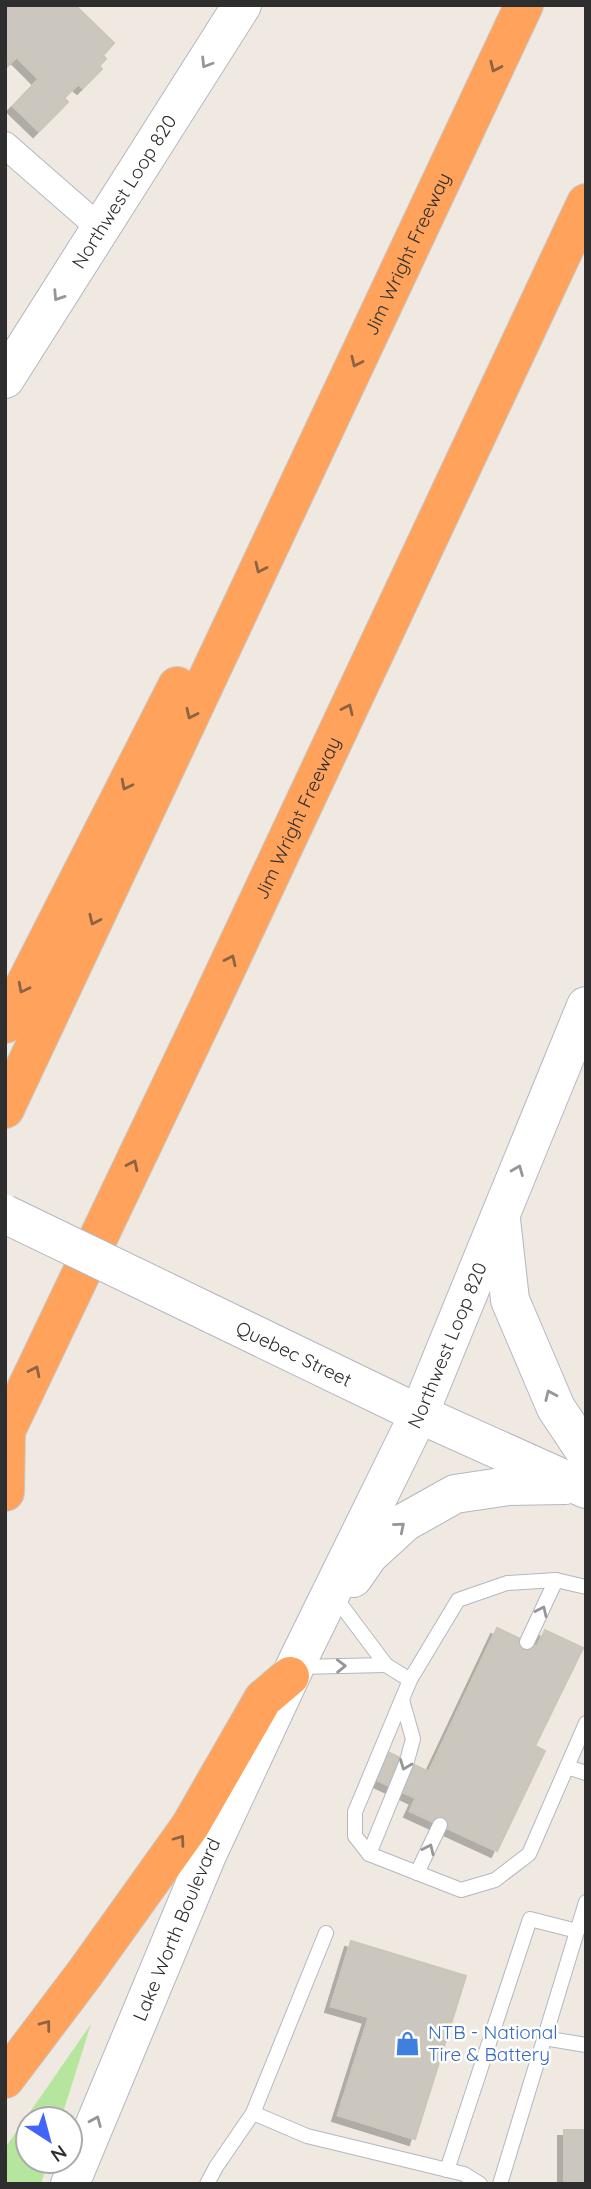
<svg xmlns="http://www.w3.org/2000/svg" width="591" height="2189" viewBox="0 0 591 2189" font-family="Quicksand,sans-serif">
<style>
.green{fill:#b6e59e}
.building{fill:#cbc7bf;stroke:#cbc5ba;stroke-width:2;filter:url(#shadow)}
.lines{fill:none;stroke-linecap:round;stroke-linejoin:round}
.lane-casing{stroke:#b4b7c1;stroke-width:16}
.street-casing{stroke:#b4b7c1;stroke-width:28}
.secondary-casing{stroke:#b4b7c1;stroke-width:40}
.highway-casing{stroke:#c9c9c9;stroke-width:40}
.lane{stroke:#fff;stroke-width:14}
.street{stroke:#fff;stroke-width:26}
.secondary{stroke:#fff;stroke-width:38}
.highway{stroke:#ffa35c;stroke-width:38}
.secondary-bridge-casing{stroke:#b4b7c1;stroke-width:40;stroke-linecap:butt}
.secondary-bridge{stroke:#fff;stroke-width:38}
.oneway{stroke:#969696}
.oneway2{stroke:#8c6343}
.labels{text-anchor:middle;stroke-width:5;stroke-linejoin:round;paint-order:stroke}
.street-label{font-size:19px;fill:#2e2e2e;stroke:#fff}
.shop-label{font-size:19px;fill:#366cbe;stroke:#fff;text-anchor:start}
</style>
<defs>
<filter id="shadow"><feDropShadow dx="-6" dy="6" stdDeviation="0" flood-color="#0004"/></filter>
</defs>
<rect width="100%" height="100%" fill="#efe9e1"/>
<path class="green" d="M 91,2024 L 61,2119 L 28,2119 L 28,2161 L 48,2161 L 41,2184 L 5,2184 L 5,2148 Z"/>
<g class="building">
<path d="M 5,5 L 75,5 L 114,43 L 103,55 L 106,59 L 99,66 L 102,69 L 83,88 L 78,84 L 64,98 L 68,102 L 39,131 L 13,106 L 39,79 L 17,57 L 5,67 Z"/>
<path d="M 497,1628 L 537,1647 L 545,1630 L 583,1648 L 535,1746 L 545,1751 L 497,1851 L 410,1811 L 416,1798 L 375,1779 L 388,1752 L 429,1772 Z"/>
<path d="M 351,1941 L 466,1976 L 415,2139 L 338,2115 L 369,2017 L 331,2006 Z"/>
<rect x="564" y="2130" width="22" height="54"/>
</g>
<g class="lines">
<defs>
<g id="lane">
<path d="M 586,1587 L 556,1580 L 507,1583 L 458,1600 L 410,1680 L 355,1812 L 355,1836 L 369,1854 L 461,1890 L 495,1880 L 529,1854 L 586,1723"/>
<path d="M 338,1601 L 386,1665 L 410,1680"/>
<path d="M 527,1642 L 556,1580"/>
<path d="M 297,1667 L 386,1665"/>
<path d="M 567,1767 L 586,1773"/>
<path d="M 369,1854 L 407,1761 L 413,1739 L 402,1700"/>
<path d="M 417,1873 L 440,1825"/>
<path d="M 326,1933 L 253,2113 L 307,2136 L 464,2174 L 480,2184"/>
<path d="M 544,2038 L 586,2045"/>
<path d="M 447,2170 L 530,1919 L 577,1931"/>
<path d="M 207,2184 L 216,2167 L 253,2113"/>
<path d="M 500,2184 L 586,1902"/>
</g>
<path id="street" d="M 5,145 L 101,229"/>
<g id="secondary">
<path id="s1" d="M 5,379 L 242,5"/>
<path d="M 501,1219 L 510,1300 L 556,1408 L 586,1453"/>
<path id="s2" d="M 212,1314 L 419,1414 L 586,1489"/>
<path d="M 353,1578 L 369,1555 L 405,1522 L 455,1494 L 508,1486 L 565,1485"/>
<path id="s3" d="M 70,2184 L 207,1855 L 299,1658 L 419,1414 L 586,1006"/>
</g>
<g id="highway">
<path d="M 5,1024 L 177,686"/>
<path id="s4" d="M 5,1109 L 524,5"/>
<path id="s5" d="M 5,1433 L 207,1010 L 586,203"/>
<path d="M 5,1492 L 6,1432"/>
<path d="M 5,2079 L 85,1973 L 190,1826 L 263,1699 L 290,1676"/>
</g>
</defs>
<use href="#lane" class="lane-casing"/>
<use href="#street" class="street-casing"/>
<use href="#secondary" class="secondary-casing"/>
<use href="#highway" class="highway-casing"/>
<use href="#lane" class="lane"/>
<use href="#street" class="street"/>
<use href="#secondary" class="secondary"/>
<use href="#highway" class="highway"/>
<defs>
<path id="secondary-bridge" d="M 5,1214 L 212,1314"/>
</defs>
<use href="#secondary-bridge" class="secondary-bridge-casing"/>
<use href="#secondary-bridge" class="secondary-bridge"/>
</g>
<defs><path id="oneway-chevron" d="M-2-3.5L2.5 0L-2 3.5" fill="none" stroke-width="1.6" stroke-linecap="round" stroke-linejoin="round" transform="scale(1.75)"/></defs>
<g class="oneway">
<use href="#oneway-chevron" transform="translate(206 63) rotate(122)"/>
<use href="#oneway-chevron" transform="translate(58 296) rotate(123)"/>
<use href="#oneway-chevron" transform="translate(518 1170) rotate(-68)"/>
<use href="#oneway-chevron" transform="translate(550 1395) rotate(-114)"/>
<use href="#oneway-chevron" transform="translate(400 1527) rotate(-40)"/>
<use href="#oneway-chevron" transform="translate(542 1611) rotate(-65)"/>
<use href="#oneway-chevron" transform="translate(341 1666) rotate(-1)"/>
<use href="#oneway-chevron" transform="translate(405 1765) rotate(111)"/>
<use href="#oneway-chevron" transform="translate(429 1849) rotate(-65)"/>
<use href="#oneway-chevron" transform="translate(96 2121) rotate(-67)"/>
</g>
<g class="oneway2">
<use href="#oneway-chevron" transform="translate(495 67) rotate(115)"/>
<use href="#oneway-chevron" transform="translate(356 362) rotate(115)"/>
<use href="#oneway-chevron" transform="translate(260 568) rotate(115)"/>
<use href="#oneway-chevron" transform="translate(348 709) rotate(-65)"/>
<use href="#oneway-chevron" transform="translate(191 714) rotate(115)"/>
<use href="#oneway-chevron" transform="translate(126 785) rotate(117)"/>
<use href="#oneway-chevron" transform="translate(94 920) rotate(115)"/>
<use href="#oneway-chevron" transform="translate(231 960) rotate(-65)"/>
<use href="#oneway-chevron" transform="translate(23 988) rotate(117)"/>
<use href="#oneway-chevron" transform="translate(133 1165) rotate(-64)"/>
<use href="#oneway-chevron" transform="translate(35 1371) rotate(-64)"/>
<use href="#oneway-chevron" transform="translate(180 1840) rotate(-54)"/>
<use href="#oneway-chevron" transform="translate(46 2025) rotate(-53)"/>
</g>
<defs>
<symbol id="shop-bare" viewBox="-9 -9 18 18"><path d="M-5-2.5h2.3a2.7 3.5 0 0 1 5.4 0H5L5.5 6h-11ZM-1.5-2.5h3a1.5 2.3 0 0 0-3 0Z" fill="#3f7fe0" stroke="#fff" stroke-width="2.5" paint-order="stroke"/></symbol>
</defs>
<g fill-rule="evenodd">
<use href="#shop-bare" x="390" y="2026" width="35" height="35"/>
</g>
<g class="labels">
<g class="street-label">
<text dy="7" stroke="none"><textPath href="#s1" startOffset="222">Northwest Loop 820</textPath></text>
<text dy="7" stroke="none"><textPath href="#s4" startOffset="945">Jim Wright Freeway</textPath></text>
<text dy="7" stroke="none"><textPath href="#s5" startOffset="681">Jim Wright Freeway</textPath></text>
<text dy="7" stroke="none"><textPath href="#s3" startOffset="920">Northwest Loop 820</textPath></text>
<text dy="7" stroke="none"><textPath href="#s2" startOffset="91">Quebec Street</textPath></text>
<text dy="7" stroke="none"><textPath href="#s3" startOffset="276">Lake Worth Boulevard</textPath></text>
</g>
<g class="shop-label">
<text x="428" y="2039">NTB - National<tspan x="428" dy="22">Tire &amp; Battery</tspan></text>
</g>
</g>
<rect width="591" height="2189" fill="none" stroke="#2e2e2e" stroke-width="14"/>
<g transform="translate(49 2140) rotate(144)"><circle r="33" fill="#ffffff" stroke="#ababab" stroke-width="2"/>
<path d="M0-5L12 26L0 18L-12 26Z" fill="#4264fb"/>
<text y="-10" font-size="19" font-weight="bold" text-anchor="middle" fill="#2e2e2e">N</text>
</g>
</svg>
